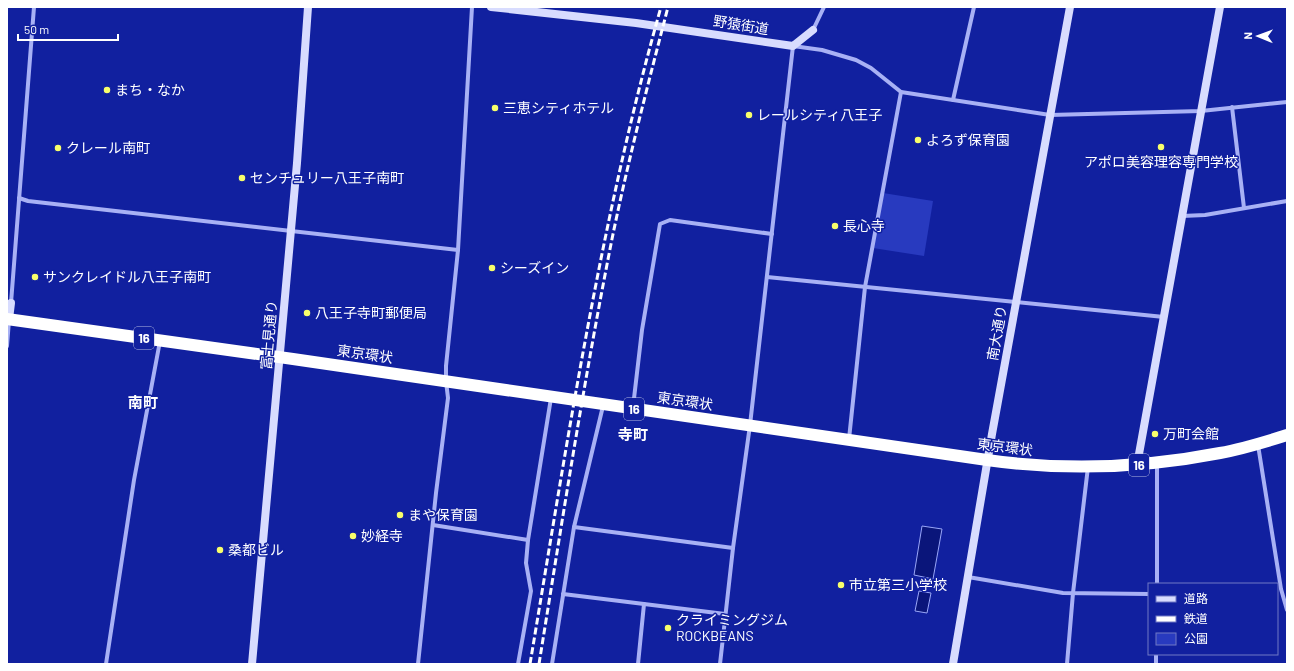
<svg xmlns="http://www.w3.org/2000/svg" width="1294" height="671" viewBox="0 0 1294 671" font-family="Barlow,'Noto Sans JP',sans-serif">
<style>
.green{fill:#283abf}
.water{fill:#0a157a;stroke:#99a6f8}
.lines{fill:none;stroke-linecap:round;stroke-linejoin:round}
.street{stroke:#a8b1f5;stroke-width:4}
.secondary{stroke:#d8dcfe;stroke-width:8}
.highway{stroke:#fff;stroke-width:12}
.rail{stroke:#fff;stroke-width:3;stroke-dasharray:7 3;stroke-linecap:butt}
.poi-dot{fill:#f9ff6b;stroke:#11209f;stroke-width:1.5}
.labels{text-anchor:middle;stroke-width:3;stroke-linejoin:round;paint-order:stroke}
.shield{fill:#11209f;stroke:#b8bce2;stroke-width:1}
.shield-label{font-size:13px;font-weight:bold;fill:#fff}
.street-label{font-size:14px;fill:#fff;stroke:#11209f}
.poi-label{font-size:14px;fill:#fff;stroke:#11209f;text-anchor:start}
.neighbourhood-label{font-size:15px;font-weight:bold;fill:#fff;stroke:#11209f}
</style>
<rect width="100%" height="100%" fill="#11209f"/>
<path class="green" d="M 883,193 L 933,201 L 924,256 L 873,248 Z"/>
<g class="water">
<path d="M 922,526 L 942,529 L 933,579 L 914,575 Z"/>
<path d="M 919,591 L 931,593 L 927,613 L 915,611 Z"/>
</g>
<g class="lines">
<g class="street">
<path d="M 813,30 L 824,7"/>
<path d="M 953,100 L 974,7"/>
<path d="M 1232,107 L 1244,208"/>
<path d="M 19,198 L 28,201 L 458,250"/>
<path d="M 1182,216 L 1205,215 L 1287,201"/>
<path d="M 767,277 L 1164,317"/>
<path d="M 11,303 L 34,7"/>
<path d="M 7,346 L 9,320"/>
<path d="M 633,407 L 642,330 L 660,224 L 670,220 L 772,234"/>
<path d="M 849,439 L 865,287 L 901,92"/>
<path d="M 1258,445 L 1281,589 L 1287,610"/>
<path d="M 433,525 L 528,540"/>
<path d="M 574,527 L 733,548"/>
<path d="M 968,577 L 1063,593 L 1149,594"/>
<path d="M 1157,584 L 1157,464"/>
<path d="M 563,594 L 725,614"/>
<path d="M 106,664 L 134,480 L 160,341"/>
<path d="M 418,664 L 436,493 L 448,398 L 446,381 L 446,366 L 458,250 L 472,7"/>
<path d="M 518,664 L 531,591 L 526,563 L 528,540 L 551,398"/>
<path d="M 552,664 L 574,527 L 603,406"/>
<path d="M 638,664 L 644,604"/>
<path d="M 720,664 L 733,548 L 750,425 L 793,46 L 822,50 L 856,60 L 871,68 L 901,92 L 1050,115 L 1201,111 L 1287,102"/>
<path d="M 1067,664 L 1073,593 L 1088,467"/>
<path d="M 1156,664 L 1156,654"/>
</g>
<g class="secondary">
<path d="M 491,7 L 636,23 L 793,46 L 813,30"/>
<path d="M 9,319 L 11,303"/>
<path d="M 1137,465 L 1220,7"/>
<path d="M 252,664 L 297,163 L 308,7"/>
<path d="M 953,664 L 992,434 L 1070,7"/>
</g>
<path class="highway" d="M 7,319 L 293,359 L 987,460 C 1065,471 1143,468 1220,453 C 1242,449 1265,442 1287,435"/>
<g class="rail">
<path d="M 530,664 C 567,444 600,222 661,7"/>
<path d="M 539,664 C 562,522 584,380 612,239 C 628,161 648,84 668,7"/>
</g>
</g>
<g class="poi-dot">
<circle cx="107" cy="90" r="4"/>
<circle cx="495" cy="108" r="4"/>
<circle cx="749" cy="115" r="4"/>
<circle cx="918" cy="140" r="4"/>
<circle cx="1161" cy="147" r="4"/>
<circle cx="58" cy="148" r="4"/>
<circle cx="242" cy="178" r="4"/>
<circle cx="835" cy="226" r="4"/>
<circle cx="492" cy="268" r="4"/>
<circle cx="35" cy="277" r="4"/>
<circle cx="307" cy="313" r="4"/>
<circle cx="1155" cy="434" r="4"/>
<circle cx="400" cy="515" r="4"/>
<circle cx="353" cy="536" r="4"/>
<circle cx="220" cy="550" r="4"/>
<circle cx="841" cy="585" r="4"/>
<circle cx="668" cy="628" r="4"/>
</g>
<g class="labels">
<g class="shield">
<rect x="134" y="327" width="20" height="22" rx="3"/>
<rect x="624" y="398" width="20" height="22" rx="3"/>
<rect x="1129" y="454" width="20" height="22" rx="3"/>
</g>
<g class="shield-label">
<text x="144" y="343">16</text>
<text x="634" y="414">16</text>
<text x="1139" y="470">16</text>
</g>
<g class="street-label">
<text transform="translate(741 25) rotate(9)" y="5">野猿街道</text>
<text transform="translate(997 333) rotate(-80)" y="5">南大通り</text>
<text transform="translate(269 335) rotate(-85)" y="5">富士見通り</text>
<text transform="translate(365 354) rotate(8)" y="5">東京環状</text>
<text transform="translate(685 401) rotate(8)" y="5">東京環状</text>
<text transform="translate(1005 447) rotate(7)" y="5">東京環状</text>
</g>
<g class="poi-label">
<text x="115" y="95">まち・なか</text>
<text x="503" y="113">三恵シティホテル</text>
<text x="757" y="120">レールシティ八王子</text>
<text x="926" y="145">よろず保育園</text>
<text x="66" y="153">クレール南町</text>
<text x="1161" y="167" text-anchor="middle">アポロ美容理容専門学校</text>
<text x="250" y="183">センチュリー八王子南町</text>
<text x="843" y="231">長心寺</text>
<text x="500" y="273">シーズイン</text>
<text x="43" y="282">サンクレイドル八王子南町</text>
<text x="315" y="318">八王子寺町郵便局</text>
<text x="1163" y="439">万町会館</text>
<text x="408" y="520">まや保育園</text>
<text x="361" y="541">妙経寺</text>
<text x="228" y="555">桑都ビル</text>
<text x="849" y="590">市立第三小学校</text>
<text x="676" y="625">クライミングジム<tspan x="676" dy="16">ROCKBEANS</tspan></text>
</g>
<g class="neighbourhood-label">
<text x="143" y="408">南町</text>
<text x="633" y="440">寺町</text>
</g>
</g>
<rect width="1294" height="671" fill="none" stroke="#ffffff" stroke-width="16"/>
<rect x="1148" y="583" width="130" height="72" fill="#11209f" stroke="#7079c5"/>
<rect x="1156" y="596" width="20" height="6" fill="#d8dcfe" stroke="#7079c5"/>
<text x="1184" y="603" font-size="12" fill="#ffffff">道路</text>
<rect x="1156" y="616" width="20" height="6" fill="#ffffff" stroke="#7079c5"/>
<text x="1184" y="623" font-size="12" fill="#ffffff">鉄道</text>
<rect x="1156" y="633" width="20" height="12" fill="#283abf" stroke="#7079c5"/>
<text x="1184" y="643" font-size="12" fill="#ffffff">公園</text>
<g transform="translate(1258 36) rotate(271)" stroke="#11209f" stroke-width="3" paint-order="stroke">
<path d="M0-3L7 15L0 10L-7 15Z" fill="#ffffff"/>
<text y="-6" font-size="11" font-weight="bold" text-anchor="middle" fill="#ffffff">N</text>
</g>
<path d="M18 34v6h100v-6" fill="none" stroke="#ffffff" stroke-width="2"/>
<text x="24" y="34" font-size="12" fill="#ffffff" stroke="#11209f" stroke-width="3" paint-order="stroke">50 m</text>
</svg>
